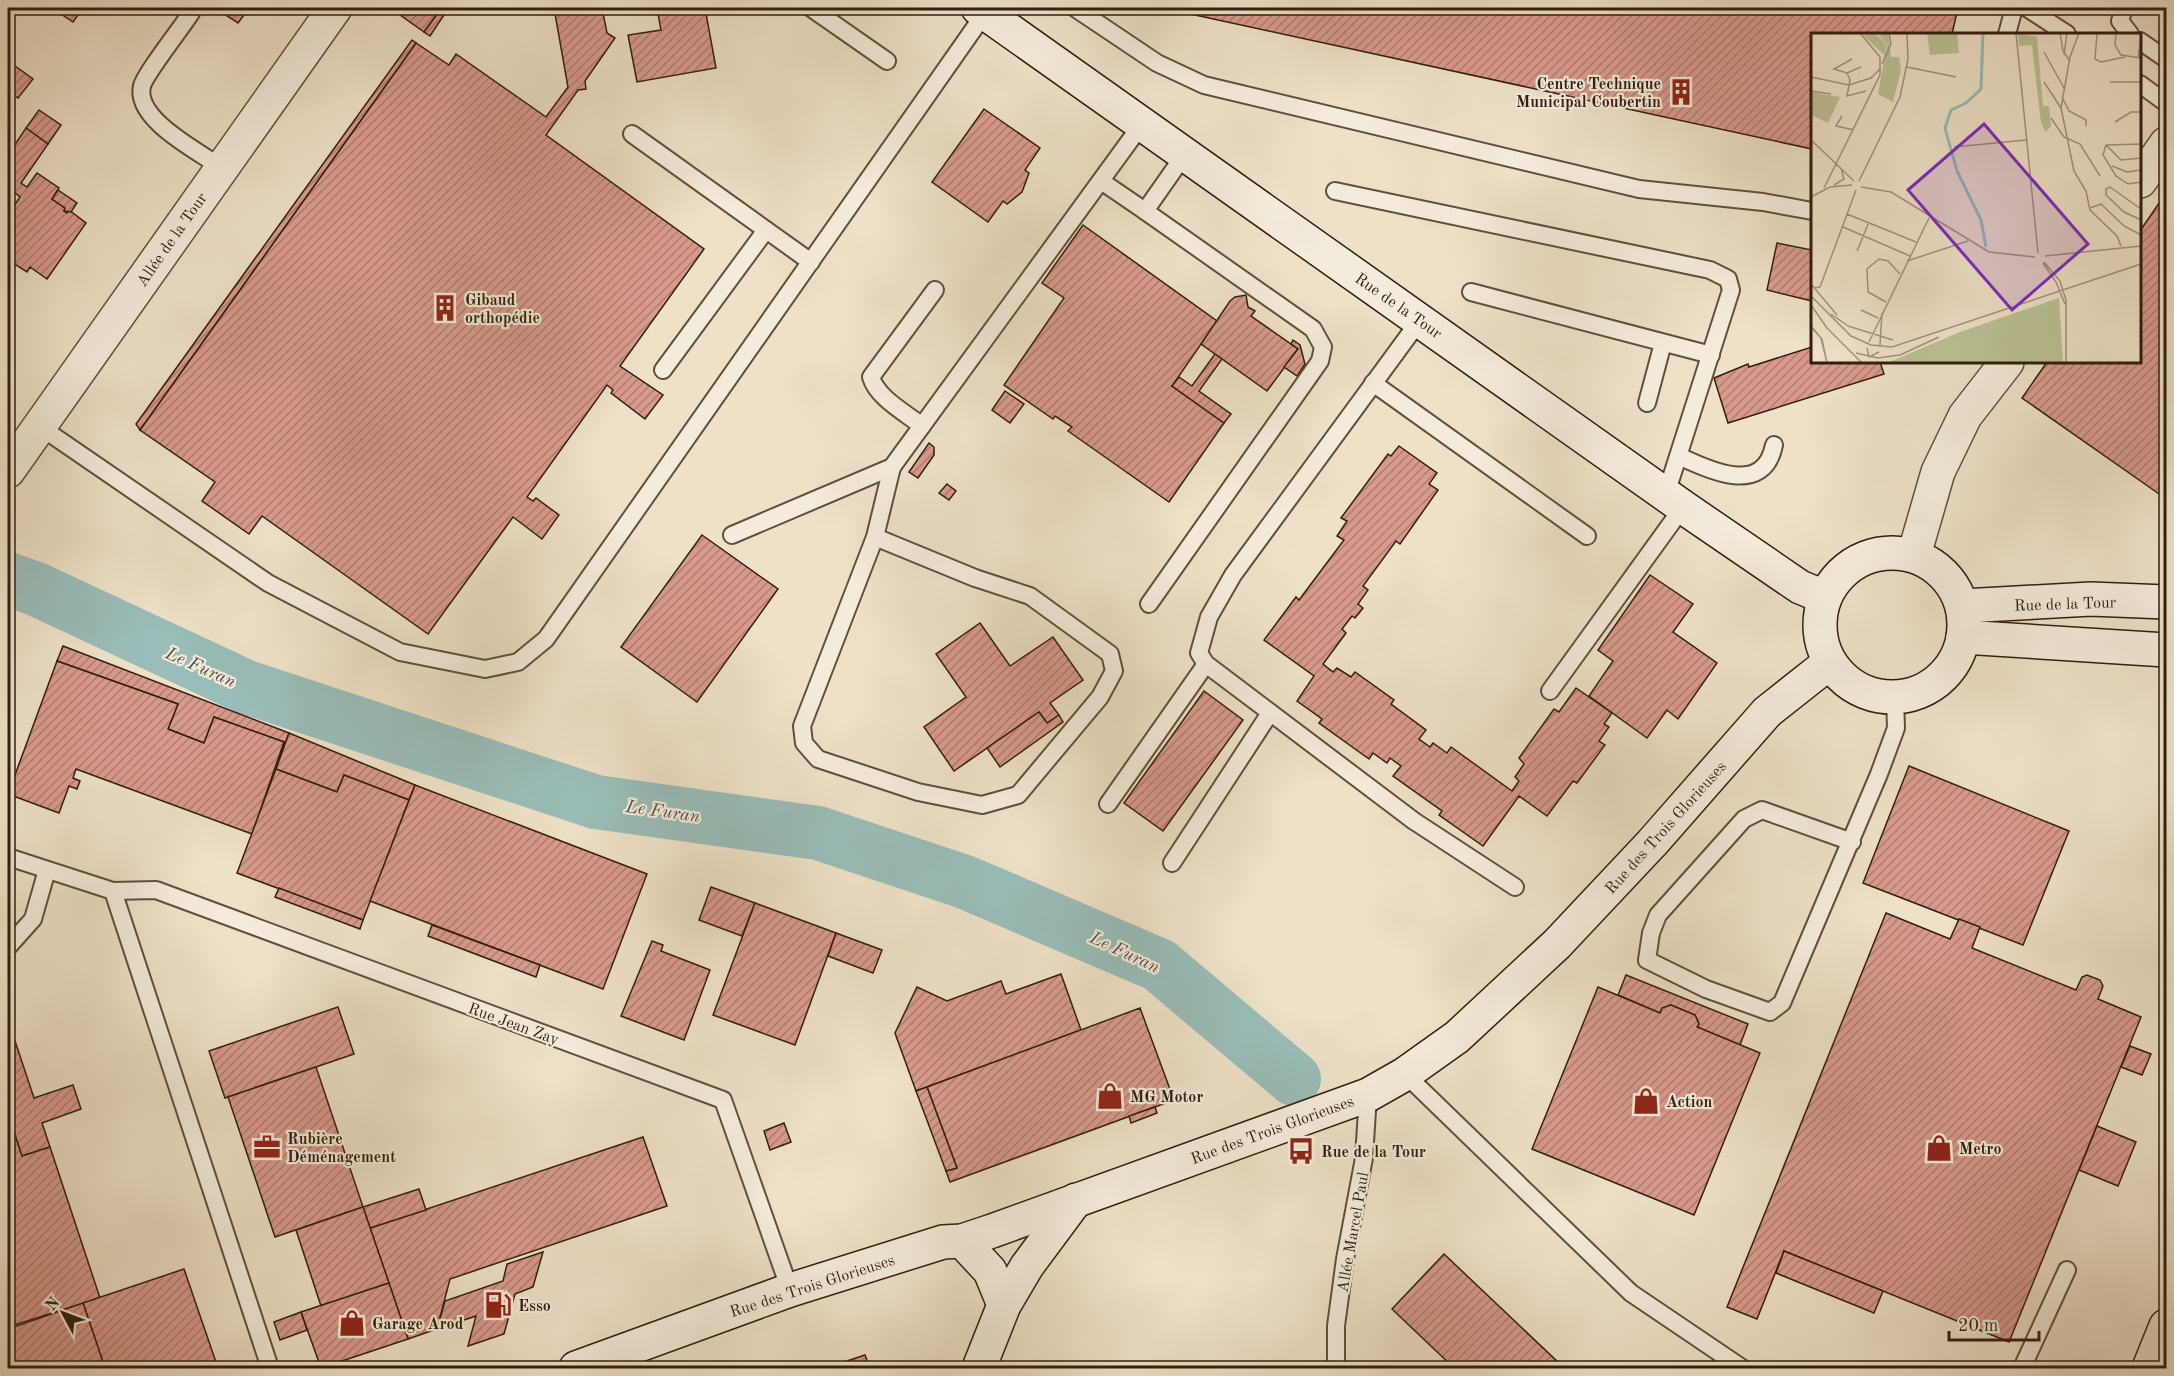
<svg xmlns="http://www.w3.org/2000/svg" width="2174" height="1376" viewBox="0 0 2174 1376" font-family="'Old Standard TT',serif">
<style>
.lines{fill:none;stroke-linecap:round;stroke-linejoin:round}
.river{stroke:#99bdb8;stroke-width:54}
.building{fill:url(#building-hatch);stroke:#301e0e;stroke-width:1.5}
.lane-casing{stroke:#604f3c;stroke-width:20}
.street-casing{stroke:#604f3c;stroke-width:36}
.secondary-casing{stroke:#301e0e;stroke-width:36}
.highway-casing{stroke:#301e0e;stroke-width:36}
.lane{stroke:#f4ecdb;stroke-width:16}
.street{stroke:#f4ecdb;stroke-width:33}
.secondary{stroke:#f4ecdb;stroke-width:33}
.highway{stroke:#eee1c8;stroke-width:33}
.labels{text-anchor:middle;stroke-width:4.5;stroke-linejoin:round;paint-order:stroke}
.poi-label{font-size:16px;font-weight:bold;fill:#301e0e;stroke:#f4ecdb;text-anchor:start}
.street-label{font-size:16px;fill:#301e0e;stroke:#f4ecdb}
.water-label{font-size:18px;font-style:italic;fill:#504e41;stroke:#f4ecdb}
.inset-river{fill:none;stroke:#99bdb8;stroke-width:3}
.inset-road{fill:none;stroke:#a2937e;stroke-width:1.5}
.view{fill:#7b2cbf;fill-opacity:0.15;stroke:#7b2cbf;stroke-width:3}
.inset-edge{fill:none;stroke:#301e0e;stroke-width:3}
</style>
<defs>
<pattern id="building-hatch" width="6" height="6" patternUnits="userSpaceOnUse" patternTransform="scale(1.5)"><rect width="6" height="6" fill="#d99a8e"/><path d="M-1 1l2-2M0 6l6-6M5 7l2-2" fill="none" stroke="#b07d72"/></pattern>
</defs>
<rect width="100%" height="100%" fill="#eee1c8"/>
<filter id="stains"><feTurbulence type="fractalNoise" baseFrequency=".00333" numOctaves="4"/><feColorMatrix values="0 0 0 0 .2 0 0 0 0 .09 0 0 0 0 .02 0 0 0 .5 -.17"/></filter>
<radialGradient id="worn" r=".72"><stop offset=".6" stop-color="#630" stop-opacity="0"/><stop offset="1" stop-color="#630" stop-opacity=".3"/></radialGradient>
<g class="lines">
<path class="river" d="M 8,579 L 36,589 L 246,687 L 596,802 L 818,833 L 965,882 L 1159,965 L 1294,1079"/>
</g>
<g class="building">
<path d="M 52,8 L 83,8 L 73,22 Z"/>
<path d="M 215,8 L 249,8 L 238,23 Z"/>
<path d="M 399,8 L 439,8 L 441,9 L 424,32 L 396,12 Z"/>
<path d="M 554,8 L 602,8 L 607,33 L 615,38 L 585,81 L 586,89 L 578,90 L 546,135 L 704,249 L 620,366 L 663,395 L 645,419 L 611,393 L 613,390 L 607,385 L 527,497 L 533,501 L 536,498 L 559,515 L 542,539 L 513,517 L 428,634 L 262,516 L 249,534 L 202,501 L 215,482 L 140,430 L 416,43 L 449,65 L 456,54 L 546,117 L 568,87 Z"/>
<path d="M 657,8 L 705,8 L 716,68 L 637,82 L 628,35 L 661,30 Z"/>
<path d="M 1163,8 L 1958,8 L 1952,34 L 1812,34 L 1812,149 Z"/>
<path d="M 441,9 L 446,12 L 430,36 L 424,32 Z"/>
<path d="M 412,40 L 416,43 L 140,430 L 136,424 L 144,413 Z"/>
<path d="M 8,61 L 33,79 L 18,98 L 8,91 Z"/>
<path d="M 984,109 L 1040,148 L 1025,170 L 1029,173 L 1022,192 L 1007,204 L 1003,201 L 988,222 L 932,182 Z"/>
<path d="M 39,110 L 61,125 L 48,144 L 26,128 Z"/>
<path d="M 26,128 L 48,144 L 21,183 L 27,187 L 37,173 L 59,188 L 52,199 L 65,208 L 64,211 L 67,213 L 69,210 L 86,223 L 47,279 L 30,267 L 27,272 L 8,260 L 10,247 L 8,245 L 8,215 L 20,197 L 14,192 L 10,199 L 8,197 L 8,155 Z"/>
<path d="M 58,190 L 77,203 L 71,212 L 64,211 L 65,208 L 52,199 Z"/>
<path d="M 2166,193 L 2166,488 L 2162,496 L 2022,398 L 2047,362 L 2140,362 L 2140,231 Z"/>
<path d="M 1083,225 L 1217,321 L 1172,386 L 1224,423 L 1169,502 L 1068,431 L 1072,427 L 1055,416 L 1053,419 L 1004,385 L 1064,298 L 1042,283 Z"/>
<path d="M 1777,243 L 1812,250 L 1812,301 L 1767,290 Z"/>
<path d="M 1246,295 L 1248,307 L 1255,311 L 1251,316 L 1298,349 L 1267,391 L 1201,344 L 1230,301 L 1235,297 Z"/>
<path d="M 1293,340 L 1300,345 L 1305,364 L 1297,376 L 1284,367 L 1298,349 L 1291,344 Z"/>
<path d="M 1812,347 L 1812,362 L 1880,362 L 1884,374 L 1728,423 L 1714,378 L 1748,364 L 1749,367 Z"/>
<path d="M 1215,354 L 1222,359 L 1199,391 L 1231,414 L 1224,423 L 1172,386 L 1179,377 L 1192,386 Z"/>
<path d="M 1005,391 L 1024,404 L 1010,423 L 992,410 Z"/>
<path d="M 929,443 L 934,447 L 934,455 L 918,478 L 909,472 Z"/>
<path d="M 1399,446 L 1437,473 L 1429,484 L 1438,490 L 1400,544 L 1396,541 L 1363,586 L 1368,590 L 1358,604 L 1363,608 L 1355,618 L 1352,616 L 1342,629 L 1346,633 L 1323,664 L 1333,672 L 1337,668 L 1351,677 L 1355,672 L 1394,700 L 1391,704 L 1426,730 L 1419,739 L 1430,747 L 1433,743 L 1447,753 L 1451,747 L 1512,791 L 1519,781 L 1515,777 L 1524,764 L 1519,758 L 1554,709 L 1559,712 L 1576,688 L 1612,713 L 1604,724 L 1609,727 L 1599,741 L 1605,745 L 1577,783 L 1573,781 L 1547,816 L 1519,796 L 1483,846 L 1439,815 L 1442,811 L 1393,776 L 1401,766 L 1390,758 L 1387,763 L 1373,753 L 1369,759 L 1319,723 L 1322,719 L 1297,701 L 1314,676 L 1264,640 L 1296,597 L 1299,600 L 1344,540 L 1337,536 L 1347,521 L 1341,518 L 1388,454 L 1391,456 Z"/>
<path d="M 947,484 L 956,491 L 949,500 L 939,493 Z"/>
<path d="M 702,535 L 778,589 L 697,702 L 621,647 Z"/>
<path d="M 1650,575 L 1693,604 L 1673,632 L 1717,663 L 1678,719 L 1667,710 L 1647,738 L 1589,696 L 1613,661 L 1598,650 Z"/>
<path d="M 980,623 L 1010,666 L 1053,637 L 1083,680 L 1050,703 L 1059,715 L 1047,723 L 1039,712 L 954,771 L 924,727 L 966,697 L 936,654 Z"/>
<path d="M 63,646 L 289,733 L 276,769 L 284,742 L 214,717 L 204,743 L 168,729 L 178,704 L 57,661 Z"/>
<path d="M 57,661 L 178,704 L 168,729 L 204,743 L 214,717 L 284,742 L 252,834 L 76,769 L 73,778 L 80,781 L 77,789 L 69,786 L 59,813 L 8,794 Z"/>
<path d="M 1204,691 L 1243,720 L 1163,831 L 1124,803 Z"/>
<path d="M 1039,712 L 1047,723 L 1059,715 L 1063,722 L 1000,767 L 987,748 Z"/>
<path d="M 289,733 L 415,785 L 409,800 L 344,775 L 337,792 L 276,769 Z"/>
<path d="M 1909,766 L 2069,831 L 2023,945 L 1863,883 Z"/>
<path d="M 276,769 L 337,792 L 344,775 L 409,800 L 363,920 L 237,873 Z"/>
<path d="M 415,785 L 647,874 L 603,989 L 370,901 Z"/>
<path d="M 711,887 L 755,903 L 742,936 L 699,920 Z"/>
<path d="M 279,888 L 363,920 L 360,929 L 275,897 Z"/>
<path d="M 755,903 L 836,933 L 795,1045 L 713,1015 Z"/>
<path d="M 1886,913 L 1950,939 L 1959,919 L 1980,927 L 1972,948 L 2076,990 L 2082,977 L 2087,975 L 2100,980 L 2103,986 L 2098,999 L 2141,1017 L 2009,1342 L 1784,1251 L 1757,1319 L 1727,1307 Z"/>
<path d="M 432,925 L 540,965 L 536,977 L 428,936 Z"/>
<path d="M 836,933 L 882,950 L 873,973 L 828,956 Z"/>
<path d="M 652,941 L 663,945 L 661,951 L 710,970 L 684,1040 L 621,1016 Z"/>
<path d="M 1061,974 L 1081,1030 L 916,1091 L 895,1033 L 917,987 L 947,1001 L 1001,981 L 1006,994 Z"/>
<path d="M 1626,975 L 1748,1024 L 1740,1045 L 1697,1027 L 1699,1024 L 1695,1015 L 1671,1005 L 1662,1008 L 1660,1013 L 1618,995 Z"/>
<path d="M 1598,987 L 1660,1013 L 1662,1008 L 1671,1005 L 1695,1015 L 1699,1024 L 1697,1027 L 1760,1053 L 1694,1215 L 1532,1149 Z"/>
<path d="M 338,1007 L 354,1054 L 225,1098 L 209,1051 Z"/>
<path d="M 1140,1008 L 1174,1100 L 950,1182 L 946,1171 L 957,1168 L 927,1087 Z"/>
<path d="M 11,1029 L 34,1098 L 73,1085 L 81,1109 L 42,1123 L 50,1147 L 22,1156 L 12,1126 L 8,1128 L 8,1033 Z"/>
<path d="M 2130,1046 L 2151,1054 L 2142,1075 L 2121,1067 Z"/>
<path d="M 316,1067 L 363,1207 L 275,1237 L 228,1097 Z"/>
<path d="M 927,1087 L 957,1168 L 946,1171 L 916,1091 Z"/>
<path d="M 1155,1107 L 1157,1113 L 1131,1123 L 1129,1116 Z"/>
<path d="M 784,1123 L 791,1142 L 770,1150 L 764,1131 Z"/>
<path d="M 12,1126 L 22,1156 L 50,1147 L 100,1298 L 8,1327 L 8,1128 Z"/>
<path d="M 2097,1126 L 2136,1142 L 2118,1186 L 2079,1170 Z"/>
<path d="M 643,1137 L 667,1206 L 450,1279 L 437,1329 L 408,1339 L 370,1228 Z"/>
<path d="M 419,1189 L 426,1210 L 370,1228 L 363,1207 Z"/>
<path d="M 363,1207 L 389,1283 L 321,1306 L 296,1230 Z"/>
<path d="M 1784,1251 L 1883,1291 L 1874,1313 L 1776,1273 Z"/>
<path d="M 543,1252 L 533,1287 L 515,1294 L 504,1334 L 468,1346 L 476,1316 L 437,1329 L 445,1301 L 503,1281 L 507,1264 Z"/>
<path d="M 1444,1254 L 1560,1364 L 1555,1368 L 1454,1368 L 1392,1309 Z"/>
<path d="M 184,1269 L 218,1368 L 105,1368 L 83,1303 Z"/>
<path d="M 389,1283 L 408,1339 L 321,1368 L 301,1312 Z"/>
<path d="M 83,1303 L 105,1368 L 8,1368 L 8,1329 Z"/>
<path d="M 301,1312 L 307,1330 L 280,1340 L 274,1322 Z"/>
<path d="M 865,1355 L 870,1368 L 826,1368 Z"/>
</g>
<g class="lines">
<defs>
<g id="lane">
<path d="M 811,8 L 887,61"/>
<path d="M 1075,8 L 1157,63 L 1204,85 L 1639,189 L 1763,202 L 1812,211"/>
<path d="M 2027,8 L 2067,34"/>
<path d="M 2124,8 L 2120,21 L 2130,34"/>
<path d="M 191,13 C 182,27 145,74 142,86 C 134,119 198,151 222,168"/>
<path d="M 2007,34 L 2014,8"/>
<path d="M 2140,41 L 2166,59"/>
<path d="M 2140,84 L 2166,103"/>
<path d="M 632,134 L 811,262"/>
<path d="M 1101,181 L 1145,211"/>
<path d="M 1335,191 L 1710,270 L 1728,279 L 1731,290 L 1666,494"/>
<path d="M 1471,292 L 1711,355"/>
<path d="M 1420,320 L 1233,575 L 1209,617 L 1199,653 L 1206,664 L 1414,821 L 1515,887"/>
<path d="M 663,370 L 766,230"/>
<path d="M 1373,383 L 1587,536"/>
<path d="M 1647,403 L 1663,343"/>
<path d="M 39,426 L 268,583 L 400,652 L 485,669 L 518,662 L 546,639 L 985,13"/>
<path d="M 922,426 C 906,413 877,398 871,377 L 935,290"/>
<path d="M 1679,456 C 1710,471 1764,496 1774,445"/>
<path d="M 732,535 L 892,467 L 1142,124"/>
<path d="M 875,537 L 975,578 L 1030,596 L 1110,654 L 1114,671 L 1100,697 L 1018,795 L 982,805 L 918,792 L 818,759 L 804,743 L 802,726 L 875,537 L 892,467"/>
<path d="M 1149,604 L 1320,361 L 1323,347 L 1313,329 L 1145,211 L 1185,154"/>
<path d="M 1550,691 L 1683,507"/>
<path d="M 1108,804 L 1206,664"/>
<path d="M 1852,842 L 1762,810 L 1744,819 L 1658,915 L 1651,933 L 1647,960 L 1706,989 L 1770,1012 L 1782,1003 L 1879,774 L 1896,728 L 1895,698"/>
<path d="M 8,857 L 113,891 L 270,1368"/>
<path d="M 1172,863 L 1270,713"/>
<path d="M 113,891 L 156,890 L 723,1100 L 790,1290"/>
<path d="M 8,947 L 33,919 L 47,870"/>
<path d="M 1405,1074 L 1631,1293 L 1742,1368"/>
<path d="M 1336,1368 L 1336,1326 L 1345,1259 L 1364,1158 L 1368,1095"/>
<path d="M 2022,1368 L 2067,1270"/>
</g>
<g id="street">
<path d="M 2140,181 L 2166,144"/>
<path d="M 8,471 L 335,8"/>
<path d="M 1914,555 L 1938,472 L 1965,416 L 2007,362"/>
</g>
<g id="secondary">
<path d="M 978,8 L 1683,507 L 1800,587 L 1824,597"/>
<circle cx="1892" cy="625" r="72"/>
<path d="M 1963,606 L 2091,599 L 2166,602"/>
<path d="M 1963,637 L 2166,650"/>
<path d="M 962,1241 L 990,1271 L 1004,1305"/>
<path d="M 576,1368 L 790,1290 L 943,1242 L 962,1241 L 992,1231 L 1368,1095 L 1405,1074 L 1457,1037 L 1557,944 L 1652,843 L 1767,712 L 1829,663"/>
<path d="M 979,1368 L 1004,1305 L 1027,1266 L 1076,1200"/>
</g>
<path id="highway" d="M 2149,1368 L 2166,1326"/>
</defs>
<use href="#lane" class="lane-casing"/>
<use href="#street" class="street-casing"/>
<use href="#secondary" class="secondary-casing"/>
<use href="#highway" class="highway-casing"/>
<use href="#lane" class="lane"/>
<use href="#street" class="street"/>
<use href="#secondary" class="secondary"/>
<use href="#highway" class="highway"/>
</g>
<defs>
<symbol id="building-bare" viewBox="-9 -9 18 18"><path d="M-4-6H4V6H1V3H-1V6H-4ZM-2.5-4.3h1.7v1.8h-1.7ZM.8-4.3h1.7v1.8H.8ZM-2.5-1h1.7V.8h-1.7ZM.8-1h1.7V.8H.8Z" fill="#8f2418" stroke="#f4ecdb" stroke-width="2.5" paint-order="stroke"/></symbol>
<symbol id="shop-bare" viewBox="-9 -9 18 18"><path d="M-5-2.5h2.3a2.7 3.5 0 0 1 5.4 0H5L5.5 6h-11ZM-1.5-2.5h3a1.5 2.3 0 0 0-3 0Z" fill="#8f2418" stroke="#f4ecdb" stroke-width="2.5" paint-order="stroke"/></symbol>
<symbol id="office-bare" viewBox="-9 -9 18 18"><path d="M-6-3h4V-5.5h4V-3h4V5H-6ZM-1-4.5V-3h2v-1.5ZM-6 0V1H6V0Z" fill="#8f2418" stroke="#f4ecdb" stroke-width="2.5" paint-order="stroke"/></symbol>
<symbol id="bus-bare" viewBox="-9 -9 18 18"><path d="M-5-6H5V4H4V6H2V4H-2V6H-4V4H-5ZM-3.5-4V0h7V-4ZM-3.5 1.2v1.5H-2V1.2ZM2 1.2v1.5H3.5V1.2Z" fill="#8f2418" stroke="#f4ecdb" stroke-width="2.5" paint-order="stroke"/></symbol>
<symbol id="fuel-bare" viewBox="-9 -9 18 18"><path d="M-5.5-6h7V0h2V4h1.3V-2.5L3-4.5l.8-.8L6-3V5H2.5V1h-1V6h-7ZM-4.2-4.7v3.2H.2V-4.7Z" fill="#8f2418" stroke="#f4ecdb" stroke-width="2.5" paint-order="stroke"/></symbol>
</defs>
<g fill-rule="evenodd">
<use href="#building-bare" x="1662" y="73" width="38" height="38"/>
<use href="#building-bare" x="426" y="289" width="38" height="38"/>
<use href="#shop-bare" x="1091" y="1077" width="38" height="38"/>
<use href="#shop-bare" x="1627" y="1082" width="38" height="38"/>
<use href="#office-bare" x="248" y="1128" width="38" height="38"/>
<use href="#shop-bare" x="1920" y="1129" width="38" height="38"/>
<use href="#bus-bare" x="1282" y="1132" width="38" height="38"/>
<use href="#fuel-bare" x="479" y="1286" width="38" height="38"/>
<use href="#shop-bare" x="333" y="1304" width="38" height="38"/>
</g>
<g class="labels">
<g class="poi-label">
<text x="1661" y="89" text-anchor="end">Centre Technique<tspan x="1661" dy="18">Municipal Coubertin</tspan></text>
<text x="465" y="305">Gibaud<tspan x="465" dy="18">orthopédie</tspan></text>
<text x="1130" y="1102">MG Motor</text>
<text x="1666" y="1107">Action</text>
<text x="287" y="1144">Rubière<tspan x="287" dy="18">Déménagement</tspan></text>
<text x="1959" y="1154">Metro</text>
<text x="1321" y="1157">Rue de la Tour</text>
<text x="518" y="1311">Esso</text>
<text x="372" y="1329">Garage Arod</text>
</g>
<g class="street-label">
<text transform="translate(171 239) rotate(-55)" y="6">Allée de la Tour</text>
<text transform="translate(1399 305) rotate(35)" y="6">Rue de la Tour</text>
<text transform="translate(2065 603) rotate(-2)" y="6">Rue de la Tour</text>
<text transform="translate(1665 827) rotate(-48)" y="6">Rue des Trois Glorieuses</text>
<text transform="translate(514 1023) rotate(20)" y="6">Rue Jean Zay</text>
<text transform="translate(1272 1129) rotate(-20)" y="6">Rue des Trois Glorieuses</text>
<text transform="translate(1352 1232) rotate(-80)" y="6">Allée Marcel Paul</text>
<text transform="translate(812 1285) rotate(-18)" y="6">Rue des Trois Glorieuses</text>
</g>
<g class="water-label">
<text transform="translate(201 667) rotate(24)" y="6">Le Furan</text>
<text transform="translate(663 811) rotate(8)" y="6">Le Furan</text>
<text transform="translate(1125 952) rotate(25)" y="6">Le Furan</text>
</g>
</g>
<g transform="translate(1811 33)">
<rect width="330" height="330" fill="#eee1c8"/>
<path d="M 207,0 L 226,4 L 232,73 L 238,73 L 240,93 L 235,99 L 230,90 L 221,12 L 208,13 ZM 0,59 L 29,64 L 17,90 L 0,82 Z" fill="#bac295"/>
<path d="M 66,0 L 77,0 L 80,24 L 88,24 L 90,37 L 82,69 L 67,61 L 76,11 Z" fill="#bac295"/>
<path d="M 64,0 L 75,11 L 74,23 L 52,2 Z" fill="#bac295"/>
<path d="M 116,0 L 146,0 L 148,20 L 119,22 Z" fill="#bac295"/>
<path d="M 248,265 L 252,330 L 76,330 L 149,299 Z" fill="#bac295"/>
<path class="inset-river" d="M 172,0 L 170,56 L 155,70 L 140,77 L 134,95 L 146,138 L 170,187 L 175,214"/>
<path class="inset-road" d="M 205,0 L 227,220M 249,0 L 252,18 L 259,28M 268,0 L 259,24 L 250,75 L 263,138 L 275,158 L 279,177 L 306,203 L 310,213M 286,0 L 284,26 L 290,29 L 314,24M 305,0 L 304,12 L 310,22 L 330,25M 233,19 L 253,55M 253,22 L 256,0M 327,25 L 330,3M 41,26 L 23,36 L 36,40 L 50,34M 71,31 L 80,11 L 78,0M 96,34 L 145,44M 36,40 L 39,47 L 36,63 L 55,58M 0,44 L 38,52 L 60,45 L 70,35M 233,49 L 250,75M 299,49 L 330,49M 0,58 L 20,61M 251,64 L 258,78 L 275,87 L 275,93M 31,83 L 25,93 L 43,97M 240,85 L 253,104 L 269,111 L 289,143M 304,89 L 320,79 L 330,79M 0,107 L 43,148M 295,112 L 292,122 L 305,143 L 317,151 L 330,149M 295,112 L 310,127 L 330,125M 295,112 L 330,111M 143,114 L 215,107M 301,133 L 316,139 L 330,137M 48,148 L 89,64 L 97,26 L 96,0M 23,152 L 33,146 L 30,135M 50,154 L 80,159 L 178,219 L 224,224M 13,155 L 69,42 L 69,24 L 49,0M 0,164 L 19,154 L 41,152M 279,175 L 290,171 L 313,193 L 330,202M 330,176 L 299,154 L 295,156 L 295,162 L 313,179 L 330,187M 36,181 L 105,209M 32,194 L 99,223M 46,218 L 58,189M 234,223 L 330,213M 96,228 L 157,208M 233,229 L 249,248 L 255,267 L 255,330M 232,230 L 245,249 L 254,271M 0,251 L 26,282M 3,255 L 9,254 L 45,157M 0,263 L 40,303 L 60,312 L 81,314 L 330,231M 75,269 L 57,259 L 56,236 L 68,226 L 77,228 L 89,241M 0,272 L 16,295M 50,277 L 67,285M 20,281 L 37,293M 0,293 L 11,306 L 16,330M 37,293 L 82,307M 0,294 L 10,305 L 16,330M 16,295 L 51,330M 58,309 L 118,185M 69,312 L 71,280M 56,315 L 58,324 L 68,319M 45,320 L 67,325M 67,325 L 89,322 L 128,304"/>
<path class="view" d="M 173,91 L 277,211 L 201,277 L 97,157 Z"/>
<rect width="330" height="330" class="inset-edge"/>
</g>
<rect width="2174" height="1376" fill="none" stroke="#eee1c8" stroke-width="30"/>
<rect x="9" y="9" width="2156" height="1358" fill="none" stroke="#301e0e" stroke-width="3"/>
<rect x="15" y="15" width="2144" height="1346" fill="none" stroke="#301e0e" stroke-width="1.5"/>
<g transform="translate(63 1313) rotate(311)" stroke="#f4ecdb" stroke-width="4.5" paint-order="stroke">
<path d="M0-4.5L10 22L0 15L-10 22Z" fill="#301e0e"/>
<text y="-9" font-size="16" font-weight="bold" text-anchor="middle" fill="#301e0e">N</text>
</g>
<path d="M1949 1331v9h90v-9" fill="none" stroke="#301e0e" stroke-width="3"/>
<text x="1958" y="1331" font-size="18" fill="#301e0e" stroke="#f4ecdb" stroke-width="4.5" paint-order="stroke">20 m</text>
<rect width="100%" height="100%" filter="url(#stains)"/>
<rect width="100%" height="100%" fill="url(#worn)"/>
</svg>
